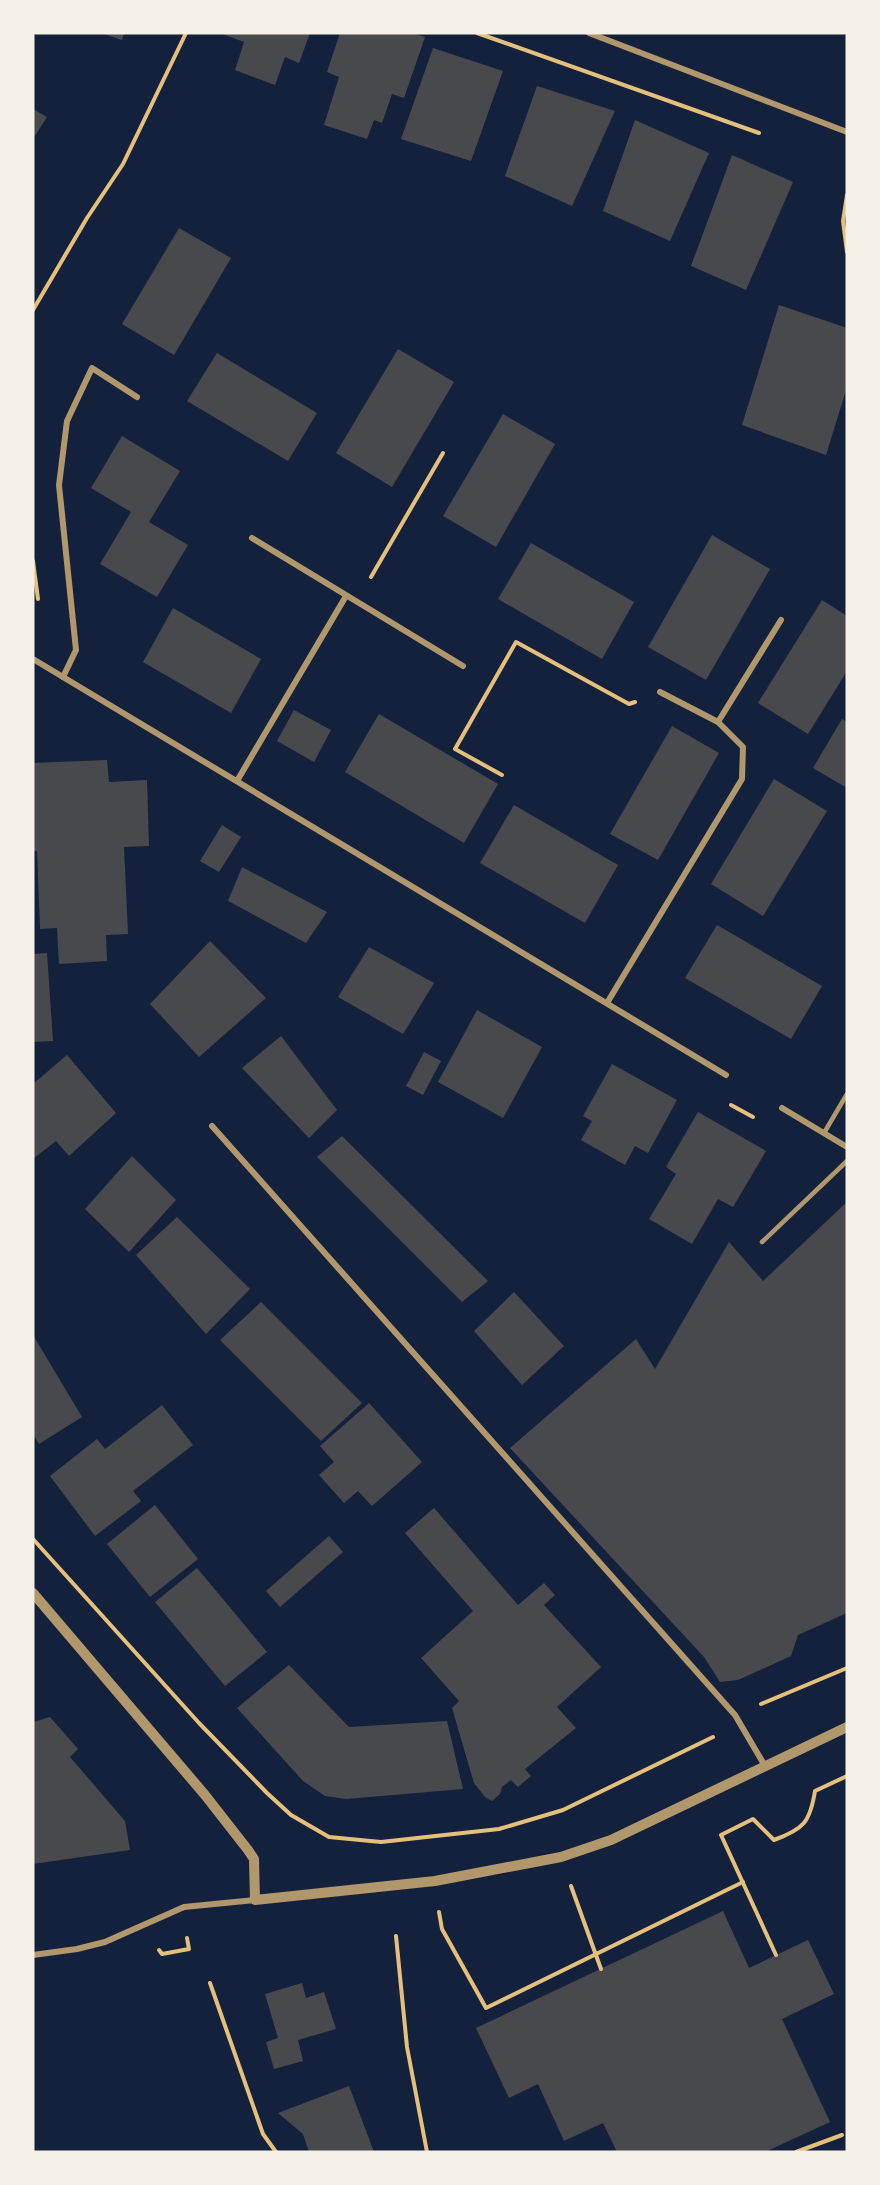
<svg xmlns="http://www.w3.org/2000/svg" width="880" height="2185" viewBox="0 0 880 2185" font-family="Karla,sans-serif">
<style>
.building{fill:#48494c}
.lines{fill:none;stroke-linecap:round;stroke-linejoin:round}
.path{stroke:#e5c07b;stroke-width:4}
.service{stroke:#b1986c;stroke-width:4.5}
.minor{stroke:#b1986c;stroke-width:6}
.tertiary{stroke:#b1986c;stroke-width:10}
</style>
<rect width="100%" height="100%" fill="#14213d"/>
<g class="building">
<path d="M 101,33 L 124,33 L 122,40 Z"/>
<path d="M 220,33 L 310,33 L 299,63 L 285,57 L 275,85 L 235,70 L 244,42 Z"/>
<path d="M 340,33 L 412,33 L 425,37 L 404,98 L 392,94 L 382,123 L 374,120 L 367,139 L 324,125 L 339,77 L 327,72 Z"/>
<path d="M 433,48 L 503,71 L 471,161 L 401,139 Z"/>
<path d="M 537,86 L 615,111 L 572,206 L 505,176 Z"/>
<path d="M 33,109 L 47,117 L 33,139 Z"/>
<path d="M 635,120 L 709,153 L 670,241 L 603,211 Z"/>
<path d="M 732,155 L 793,182 L 746,290 L 691,266 Z"/>
<path d="M 179,228 L 231,258 L 174,355 L 122,324 Z"/>
<path d="M 779,305 L 847,328 L 847,387 L 826,455 L 742,425 Z"/>
<path d="M 398,349 L 454,382 L 392,487 L 336,453 Z"/>
<path d="M 217,353 L 317,413 L 288,461 L 187,401 Z"/>
<path d="M 503,414 L 555,444 L 496,547 L 443,516 Z"/>
<path d="M 122,436 L 180,471 L 149,522 L 188,545 L 157,597 L 100,564 L 131,512 L 91,488 Z"/>
<path d="M 712,535 L 770,569 L 706,680 L 648,647 Z"/>
<path d="M 531,543 L 634,602 L 602,659 L 498,599 Z"/>
<path d="M 822,600 L 847,616 L 847,671 L 808,734 L 758,703 Z"/>
<path d="M 173,608 L 261,659 L 231,713 L 143,662 Z"/>
<path d="M 294,710 L 331,730 L 314,762 L 277,741 Z"/>
<path d="M 379,714 L 498,784 L 464,843 L 345,772 Z"/>
<path d="M 842,719 L 847,722 L 847,788 L 813,768 Z"/>
<path d="M 672,726 L 719,753 L 658,860 L 610,834 Z"/>
<path d="M 107,760 L 109,782 L 147,780 L 149,846 L 124,847 L 128,934 L 106,935 L 107,961 L 59,964 L 57,928 L 40,929 L 37,851 L 33,851 L 33,763 Z"/>
<path d="M 774,779 L 827,811 L 763,916 L 711,884 Z"/>
<path d="M 514,805 L 618,865 L 585,923 L 480,863 Z"/>
<path d="M 222,825 L 241,837 L 219,872 L 200,861 Z"/>
<path d="M 242,867 L 327,912 L 306,943 L 228,901 Z"/>
<path d="M 717,925 L 822,986 L 791,1039 L 685,978 Z"/>
<path d="M 210,941 L 266,998 L 199,1057 L 150,1004 Z"/>
<path d="M 369,947 L 434,983 L 403,1034 L 338,997 Z"/>
<path d="M 47,953 L 53,1041 L 33,1042 L 33,954 Z"/>
<path d="M 477,1010 L 542,1047 L 503,1118 L 438,1082 Z"/>
<path d="M 281,1036 L 337,1110 L 309,1138 L 242,1068 Z"/>
<path d="M 424,1052 L 441,1061 L 423,1095 L 406,1086 Z"/>
<path d="M 67,1055 L 116,1113 L 69,1156 L 56,1141 L 33,1159 L 33,1084 Z"/>
<path d="M 612,1064 L 677,1100 L 648,1153 L 635,1146 L 625,1165 L 581,1140 L 592,1121 L 583,1116 Z"/>
<path d="M 698,1112 L 766,1151 L 733,1207 L 718,1199 L 692,1244 L 649,1219 L 676,1174 L 666,1167 Z"/>
<path d="M 342,1136 L 488,1281 L 462,1302 L 317,1157 Z"/>
<path d="M 132,1156 L 176,1200 L 129,1252 L 85,1209 Z"/>
<path d="M 847,1202 L 847,1613 L 798,1635 L 791,1656 L 738,1680 L 720,1682 L 704,1657 L 510,1448 L 636,1339 L 655,1369 L 729,1242 L 763,1281 Z"/>
<path d="M 177,1217 L 250,1289 L 206,1334 L 136,1255 Z"/>
<path d="M 514,1292 L 564,1346 L 522,1385 L 474,1331 Z"/>
<path d="M 261,1302 L 362,1403 L 321,1441 L 220,1340 Z"/>
<path d="M 33,1335 L 82,1417 L 39,1444 L 33,1434 Z"/>
<path d="M 369,1403 L 422,1462 L 372,1506 L 358,1491 L 344,1503 L 319,1475 L 334,1462 L 320,1446 Z"/>
<path d="M 162,1405 L 193,1445 L 133,1491 L 141,1501 L 95,1536 L 50,1476 L 97,1439 L 105,1449 Z"/>
<path d="M 155,1505 L 198,1559 L 150,1597 L 107,1544 Z"/>
<path d="M 434,1508 L 518,1605 L 544,1583 L 555,1595 L 544,1605 L 601,1667 L 557,1707 L 576,1728 L 525,1769 L 531,1776 L 525,1781 L 518,1787 L 511,1780 L 502,1787 L 500,1794 L 492,1801 L 485,1797 L 474,1783 L 452,1708 L 459,1701 L 421,1658 L 473,1611 L 405,1533 Z"/>
<path d="M 329,1536 L 343,1552 L 280,1607 L 266,1591 Z"/>
<path d="M 197,1568 L 267,1652 L 225,1686 L 155,1602 Z"/>
<path d="M 289,1665 L 349,1727 L 447,1721 L 463,1789 L 346,1799 L 325,1796 L 303,1781 L 237,1708 Z"/>
<path d="M 50,1717 L 78,1749 L 70,1757 L 125,1821 L 130,1850 L 33,1864 L 33,1722 Z"/>
<path d="M 723,1911 L 749,1968 L 808,1940 L 834,1994 L 782,2019 L 830,2122 L 765,2152 L 617,2152 L 603,2123 L 564,2141 L 538,2084 L 509,2098 L 476,2028 Z"/>
<path d="M 302,1983 L 306,1998 L 324,1992 L 336,2029 L 298,2040 L 303,2061 L 274,2069 L 266,2042 L 278,2038 L 265,1994 Z"/>
<path d="M 349,2086 L 374,2152 L 309,2152 L 303,2134 L 278,2113 Z"/>
</g>
<g class="lines">
<g class="path">
<path d="M 477,33 L 759,133"/>
<path d="M 847,195 L 843,221 L 847,252"/>
<path d="M 33,310 L 87,218 L 123,164 L 186,33"/>
<path d="M 33,561 L 38,599"/>
<path d="M 371,577 L 443,453"/>
<path d="M 502,775 L 455,749 L 516,642 L 629,704 L 635,702"/>
<path d="M 731,1105 L 753,1117"/>
<path d="M 33,1539 L 199,1723 L 267,1793 L 291,1815 L 329,1837 L 381,1842 L 499,1829 L 563,1810 L 713,1737"/>
<path d="M 761,1704 L 847,1668"/>
<path d="M 571,1886 L 601,1969"/>
<path d="M 439,1912 L 442,1929 L 486,2008 L 743,1882"/>
<path d="M 396,1936 L 407,2047 L 427,2152"/>
<path d="M 159,1950 L 162,1954 L 189,1949 L 187,1938"/>
<path d="M 776,1955 L 721,1835 L 753,1819 L 774,1840 C 804,1829 810,1822 815,1791 L 847,1776"/>
<path d="M 210,1983 L 263,2134 L 276,2152"/>
<path d="M 796,2152 L 842,2135"/>
</g>
<g class="service">
<path d="M 824,1133 L 847,1094"/>
<path d="M 762,1242 L 847,1161"/>
</g>
<g class="minor">
<path d="M 589,33 L 847,132"/>
<path d="M 252,538 L 463,666"/>
<path d="M 33,659 L 726,1075"/>
<path d="M 63,677 L 76,650 L 59,485 L 67,421 L 92,368 L 137,397"/>
<path d="M 718,722 L 781,620"/>
<path d="M 237,781 L 346,596"/>
<path d="M 607,1003 L 742,779 L 743,747 L 718,722 L 660,692"/>
<path d="M 782,1108 L 847,1147"/>
<path d="M 212,1126 L 735,1715 L 765,1766"/>
<path d="M 33,1955 L 77,1949 L 105,1942 L 184,1907 L 255,1900"/>
</g>
<path class="tertiary" d="M 33,1593 L 205,1795 L 248,1850 L 254,1859 L 255,1900 L 435,1881 L 561,1857 L 611,1840 L 847,1727"/>
</g>
<rect width="880" height="2185" fill="none" stroke="#f6f1e7" stroke-width="69"/>
</svg>
